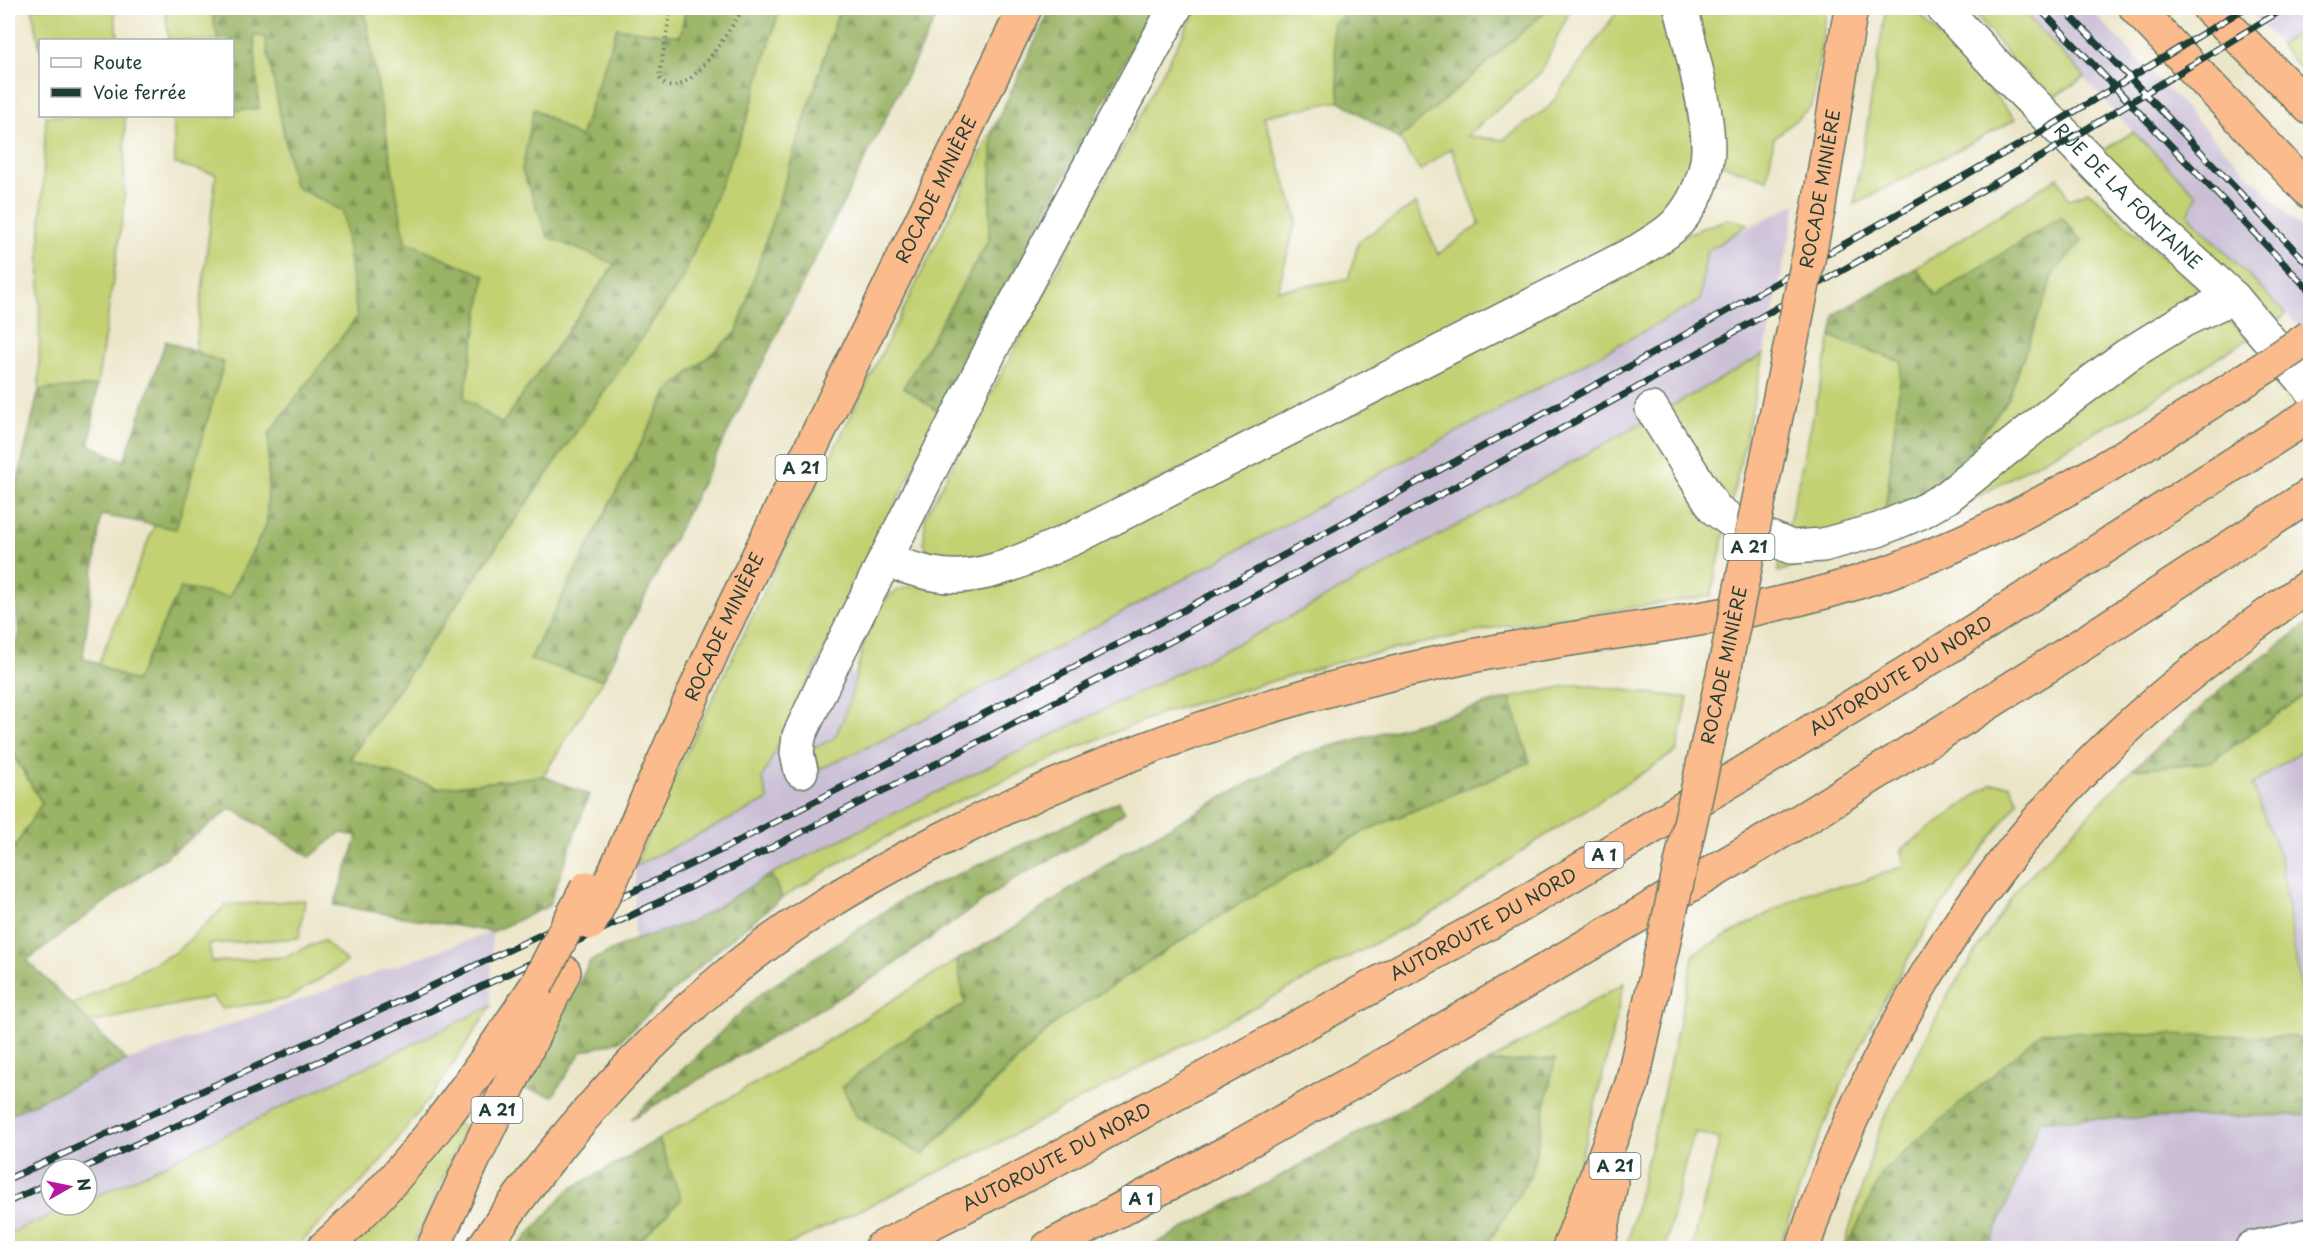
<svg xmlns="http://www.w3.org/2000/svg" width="2318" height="1256" viewBox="0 0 2318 1256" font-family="'Playpen Sans',sans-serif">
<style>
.industrial{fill:#cbbfd5}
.grass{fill:#c3d173;stroke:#718754;stroke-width:1.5}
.forest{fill:url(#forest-firs);stroke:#5c784c;stroke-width:1.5}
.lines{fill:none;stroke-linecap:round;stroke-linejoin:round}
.minor-casing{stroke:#667867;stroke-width:36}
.highway-casing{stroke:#667867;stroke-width:36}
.path{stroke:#667867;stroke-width:4;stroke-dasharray:1.5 4.5;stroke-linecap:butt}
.minor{stroke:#fff;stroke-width:33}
.highway{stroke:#fbbb8c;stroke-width:33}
.rail-casing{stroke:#1f3d34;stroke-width:7}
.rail{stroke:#fff;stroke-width:4.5;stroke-dasharray:14;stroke-linecap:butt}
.highway-bridge-casing{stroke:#667867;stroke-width:36;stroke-linecap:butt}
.highway-bridge{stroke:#fbbb8c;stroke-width:33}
.labels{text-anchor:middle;stroke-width:4.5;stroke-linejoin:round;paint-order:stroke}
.shield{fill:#fff;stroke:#627771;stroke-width:1.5}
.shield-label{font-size:16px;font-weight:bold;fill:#1f3d34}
.street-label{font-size:18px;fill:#1f3d34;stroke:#fff}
</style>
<defs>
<pattern id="forest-firs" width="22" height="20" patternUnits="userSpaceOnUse" patternTransform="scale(1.5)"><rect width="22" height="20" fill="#9ab365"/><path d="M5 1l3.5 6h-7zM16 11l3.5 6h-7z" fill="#7d9354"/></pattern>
</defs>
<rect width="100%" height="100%" fill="#fff"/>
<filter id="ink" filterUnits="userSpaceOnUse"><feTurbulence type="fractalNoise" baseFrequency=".0167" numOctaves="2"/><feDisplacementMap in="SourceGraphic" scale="12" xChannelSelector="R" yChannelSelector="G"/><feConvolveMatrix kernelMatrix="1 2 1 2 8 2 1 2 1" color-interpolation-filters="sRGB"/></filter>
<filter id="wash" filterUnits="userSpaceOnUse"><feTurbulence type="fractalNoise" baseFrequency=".008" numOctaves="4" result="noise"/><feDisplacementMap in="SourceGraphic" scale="24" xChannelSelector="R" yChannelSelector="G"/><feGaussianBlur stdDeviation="1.35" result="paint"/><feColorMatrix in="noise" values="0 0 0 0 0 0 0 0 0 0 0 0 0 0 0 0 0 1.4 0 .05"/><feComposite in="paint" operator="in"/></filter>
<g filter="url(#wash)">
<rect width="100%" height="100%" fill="#ebe5c7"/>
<g class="industrial">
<path d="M 2020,8 L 2089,8 L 2310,238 L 2310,337 L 2188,214 L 2197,195 L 2133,132 Z"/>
<path d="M 2247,8 L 2310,8 L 2310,77 Z"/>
<path d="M 1797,203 L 1745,443 L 1279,623 L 771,874 L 692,922 L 634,940 L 635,866 L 822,656 L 857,677 Z"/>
<path d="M 2310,744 L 2310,1248 L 1989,1248 L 2041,1120 L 2305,1115 L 2308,1037 L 2280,857 L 2252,785 Z"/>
<path d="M 492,932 L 491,1006 L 132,1180 L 87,1200 L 87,1169 L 51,1169 L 51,1205 L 75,1205 L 8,1234 L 8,1115 L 127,1061 Z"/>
</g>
<g class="grass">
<path d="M 32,8 L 113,8 L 119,40 L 40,40 L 40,50 Z"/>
<path d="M 165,8 L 211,8 L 218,40 L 169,40 Z"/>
<path d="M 364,8 L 686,8 L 680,36 L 617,28 L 580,138 L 535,109 L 615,264 L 502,424 L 464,398 L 485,277 L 405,241 Z"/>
<path d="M 780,8 L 840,8 L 737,332 L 668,391 L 530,659 L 603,680 L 543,776 L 438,788 L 349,760 L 683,278 L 747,119 Z"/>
<path d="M 1197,8 L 1353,8 L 1332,25 L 1340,101 L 1264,116 L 1297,218 L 1278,290 L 1348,279 L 1359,241 L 1416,203 L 1438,254 L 1480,224 L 1451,148 L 1420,171 L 1399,139 L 1550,8 L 1571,8 L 1541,72 L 1467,136 L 1503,140 L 1549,107 L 1620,8 L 1669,8 L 1694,138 L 1691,175 L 1672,212 L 1628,246 L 1013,553 L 938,564 L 924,544 L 925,517 Z"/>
<path d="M 1694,8 L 1827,8 L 1812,106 L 1774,138 L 1767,180 L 1720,164 Z"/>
<path d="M 1886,8 L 1914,8 L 2016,119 L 1854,205 Z"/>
<path d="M 1971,8 L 2020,8 L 2085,77 L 2052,98 L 2012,60 Z"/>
<path d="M 2310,24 L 2310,78 L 2279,45 Z"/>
<path d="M 254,36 L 265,36 L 294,186 L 343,211 L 357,317 L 269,434 L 267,523 L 229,598 L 181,588 L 135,682 L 98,665 L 155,524 L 175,529 L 224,363 L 195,351 L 216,174 L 175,164 L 173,116 L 232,116 L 233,106 L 234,111 Z"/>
<path d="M 46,116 L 125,116 L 124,208 L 97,386 L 39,390 L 40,245 Z"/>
<path d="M 993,129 L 989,240 L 904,387 L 940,413 L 762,778 L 768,800 L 635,866 L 656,816 L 791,536 Z"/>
<path d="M 2133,132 L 2197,195 L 2188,214 L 2286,314 L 2278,320 L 2206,256 L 2101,152 Z"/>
<path d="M 2058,177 L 2069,200 L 2088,191 L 2203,291 L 2249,338 L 2136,410 L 2026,469 L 1966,504 L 1919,527 L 1778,572 L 1831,337 L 1902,362 L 1885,513 L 2008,399 L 2055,271 L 2082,241 L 2061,217 L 1936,295 L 1916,268 Z"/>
<path d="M 1728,219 L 1749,224 L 1706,252 L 1700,301 L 896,734 L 820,769 L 810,749 C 817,746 829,742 835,737 C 837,734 839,727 841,724 C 864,678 859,564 937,590 L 1689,233 Z"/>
<path d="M 1764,354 L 1711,596 L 1504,626 L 1353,658 L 1165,712 L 1076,748 L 930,814 L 846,859 L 782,898 L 771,874 L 1279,623 L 1549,475 Z"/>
<path d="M 1576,684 L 1688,698 L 1677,751 L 1529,846 L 1447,905 L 990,1147 L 782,1248 L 633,1248 L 681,1199 L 659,1139 L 822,1044 L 957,960 L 965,1004 L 894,1045 L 923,1155 L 1057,1021 L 1235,906 L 1367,830 L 1530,762 L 1510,698 Z"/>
<path d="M 2310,691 L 2310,744 L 2252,785 L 2280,857 L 2308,1037 L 2042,1032 L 1844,1248 L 1881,1124 L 1949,993 L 2016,890 L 2133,769 L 2211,762 Z"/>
<path d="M 9,748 L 42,803 L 8,858 L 8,750 Z"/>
<path d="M 1991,784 L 2009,784 L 2018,801 C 1989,842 1957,882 1930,923 C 1866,1024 1814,1134 1780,1248 L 1692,1248 L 1720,1139 L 1695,1132 L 1688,1151 L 1665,1248 L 1626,1248 L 1664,1091 L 1694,953 L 1810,891 L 1858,883 L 1904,866 L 1901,850 Z"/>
<path d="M 305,900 L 299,938 L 209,944 L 212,962 L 285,957 L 323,940 L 347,962 L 288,999 L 222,1009 L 212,997 L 90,1023 L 72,1005 L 176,952 L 226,905 Z"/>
<path d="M 1624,983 L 1602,1078 L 1565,1216 L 1552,1248 L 1485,1248 L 1531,1175 L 1555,1059 L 1487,1063 Z"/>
<path d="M 491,1006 L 438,1087 L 374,1170 L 295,1248 L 8,1248 L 8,1234 L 75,1205 L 87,1205 L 87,1200 L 132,1180 Z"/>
<path d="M 457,1122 L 465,1128 L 412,1248 L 346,1248 Z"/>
</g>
<g class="forest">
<path d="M 211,8 L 364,8 L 405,241 L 485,276 L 464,398 L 502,424 L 615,264 L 548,237 L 522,170 L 534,109 L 580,138 L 617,28 L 680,36 L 686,8 L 780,8 L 747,119 L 683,278 L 349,759 L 438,788 L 543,776 L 589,795 L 549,906 L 492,932 L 334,905 L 358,836 L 340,833 L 310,857 L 232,808 L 27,960 L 127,1061 L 8,1115 L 8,858 L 42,803 L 8,745 L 8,666 L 19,635 L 8,521 L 39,390 L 97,386 L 90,445 L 124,461 L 166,341 L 224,363 L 176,529 L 101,515 L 83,657 L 135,682 L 181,588 L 229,597 L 267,523 L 269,434 L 357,317 L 343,211 L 294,186 L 265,37 L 254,36 L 259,109 L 234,111 L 232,40 L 218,40 Z"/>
<path d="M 840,8 L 941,8 L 603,680 L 530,660 L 668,391 L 737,332 Z"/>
<path d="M 1051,8 L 1153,8 L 940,413 L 904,387 L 989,240 L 993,129 Z"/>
<path d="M 1353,8 L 1550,8 L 1399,139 L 1340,101 L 1332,25 Z"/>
<path d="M 2061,217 L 2082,241 L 2055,271 L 2008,399 L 1946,484 L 1885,514 L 1902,362 L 1831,337 L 1835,314 L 1916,268 L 1936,295 Z"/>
<path d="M 2310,622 L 2310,691 L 2211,762 L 2133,769 L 2227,684 Z"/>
<path d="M 1510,698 L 1530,762 L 1367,830 L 1235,906 L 1057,1021 L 955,1120 L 923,1155 L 857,1117 L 842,1087 L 894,1045 L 965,1004 L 957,960 L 1006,933 L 1125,852 L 1299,755 Z"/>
<path d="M 1119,801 L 1125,812 L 1076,845 L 1014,879 L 878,975 L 631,1119 L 759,995 L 903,899 Z"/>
<path d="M 771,874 L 782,898 L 722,946 L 619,1041 L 581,1052 L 553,1096 L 525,1089 L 590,961 L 634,940 L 692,922 Z"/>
<path d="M 2042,1032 L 2308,1037 L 2305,1115 L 2041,1120 L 1989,1248 L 1846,1248 L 1884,1170 Z"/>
<path d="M 1555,1059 L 1531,1175 L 1485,1248 L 1148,1248 L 1487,1063 Z"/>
<path d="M 659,1139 L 681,1199 L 633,1248 L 517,1248 L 567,1191 Z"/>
</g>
</g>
<g filter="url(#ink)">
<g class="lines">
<defs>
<g id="minor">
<path id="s1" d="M 1943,8 L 1997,66 L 2161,232 L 2233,297 L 2310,388"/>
<path d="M 1652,409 L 1715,509 L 1733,522 L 1791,547 L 1823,545 L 1878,530 L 1921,512 L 1947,497 L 2078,392 L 2126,356 L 2184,320 L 2233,297"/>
<path d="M 884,561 C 909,567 935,578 961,576 C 1000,574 1038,553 1074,538 L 1640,250 C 1652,242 1667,234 1677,223 C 1692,206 1703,184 1707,161 C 1713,125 1690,45 1681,8"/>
<path d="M 801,771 L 797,753 L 799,736 L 833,663 L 1000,332 L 1175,8"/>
<path d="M 2252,1248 L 2310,1235"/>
</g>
<g id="highway">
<path d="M 2136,8 L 2310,192"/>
<path d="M 2209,8 L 2310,108"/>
<path id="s2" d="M 613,876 L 716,643 L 1025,8"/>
<path d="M 324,1248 C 409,1174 474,1080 536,986"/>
<path d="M 433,1248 L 474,1158 L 564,972"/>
<path d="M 483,1248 C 548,1153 625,1063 713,987 C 782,927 856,884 936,842 C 1101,757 1276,696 1457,659 C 1598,629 1743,623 1880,575 C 2019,526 2144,446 2267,366"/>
<path id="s3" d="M 881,1248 L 1034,1171 L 1509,912 L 1735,778 L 1955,643 L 2310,415"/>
<path d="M 1048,1248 L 1234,1149 L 1373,1071 L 1808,816 L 2081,645 L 2310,495"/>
<path d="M 1569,1248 L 1632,1084"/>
<path d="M 1598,1248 L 1611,1183"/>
<path d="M 1803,1248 C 1863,1057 1970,878 2115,739 C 2175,682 2242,632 2310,585"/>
</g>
</defs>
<use href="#minor" class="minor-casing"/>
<use href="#highway" class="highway-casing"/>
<path class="path" d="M 671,8 L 659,78 C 661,80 663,83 666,85 C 692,97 731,25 744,8"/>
<use href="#minor" class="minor"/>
<use href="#highway" class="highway"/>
<defs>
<g id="rail">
<path d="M 2039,8 L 2310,291"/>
<path d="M 2063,8 L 2310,266"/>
<path d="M 81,1169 L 409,1021 L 735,866 L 965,749 L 1192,630 L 1640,386 L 2044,155 L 2285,8"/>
<path d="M 8,1179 L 398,1002 L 723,849 L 1178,613 L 1630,366 L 2031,138 L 2245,8"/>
<path d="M 8,1202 L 51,1182"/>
</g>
</defs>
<use href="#rail" class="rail-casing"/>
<use href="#rail" class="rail"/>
<defs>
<g id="highway-bridge">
<path d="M 2267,366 L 2310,337"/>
<path d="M 590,923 L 613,876"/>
<path d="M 536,986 L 587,888"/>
<path id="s4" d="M 1632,1084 L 1725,666 L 1818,211 L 1851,8"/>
</g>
</defs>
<use href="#highway-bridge" class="highway-bridge-casing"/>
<use href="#highway-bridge" class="highway-bridge"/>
</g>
</g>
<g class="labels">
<g class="shield">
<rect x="775.5" y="455" width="51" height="26" rx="4.5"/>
<rect x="1723.5" y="534" width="51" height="26" rx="4.5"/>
<rect x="1584.5" y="842" width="39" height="26" rx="4.5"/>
<rect x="471.5" y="1097" width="51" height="26" rx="4.5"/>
<rect x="1589.5" y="1153" width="51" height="26" rx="4.5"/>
<rect x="1121.5" y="1186" width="39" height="26" rx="4.5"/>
</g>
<g class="shield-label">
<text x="801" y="474">A 21</text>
<text x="1749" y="553">A 21</text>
<text x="1604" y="861">A 1</text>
<text x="497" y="1116">A 21</text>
<text x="1615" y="1172">A 21</text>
<text x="1141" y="1205">A 1</text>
</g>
<g class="street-label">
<text dy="6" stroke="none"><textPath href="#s4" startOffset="915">ROCADE MINIÈRE</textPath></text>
<text dy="6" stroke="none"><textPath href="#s2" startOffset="759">ROCADE MINIÈRE</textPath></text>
<text dy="6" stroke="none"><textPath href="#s1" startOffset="264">RUE DE LA FONTAINE</textPath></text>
<text dy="6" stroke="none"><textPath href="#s2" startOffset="273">ROCADE MINIÈRE</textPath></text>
<text dy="6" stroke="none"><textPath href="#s4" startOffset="429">ROCADE MINIÈRE</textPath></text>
<text dy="6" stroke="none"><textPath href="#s3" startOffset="1170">AUTOROUTE DU NORD</textPath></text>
<text dy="6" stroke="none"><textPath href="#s3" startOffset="684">AUTOROUTE DU NORD</textPath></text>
<text dy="6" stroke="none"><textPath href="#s3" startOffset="198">AUTOROUTE DU NORD</textPath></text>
</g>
</g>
<rect width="2318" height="1256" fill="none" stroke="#fff" stroke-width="30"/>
<rect x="39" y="39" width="195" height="78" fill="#ffffff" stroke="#a5b1ae" stroke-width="1.5"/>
<rect x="51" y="58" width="30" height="9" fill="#ffffff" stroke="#a5b1ae" stroke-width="1.5"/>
<text x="93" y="69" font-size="18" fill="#1f3d34">Route</text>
<rect x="51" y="88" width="30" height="9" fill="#1f3d34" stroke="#a5b1ae" stroke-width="1.5"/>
<text x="93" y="99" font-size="18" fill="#1f3d34">Voie ferrée</text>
<g transform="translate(69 1187) rotate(81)"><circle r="28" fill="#ffffff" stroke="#a5b1ae" stroke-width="1.5"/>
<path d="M0-4.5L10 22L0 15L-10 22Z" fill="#b5179e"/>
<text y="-9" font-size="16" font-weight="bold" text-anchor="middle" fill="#1f3d34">N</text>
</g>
</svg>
